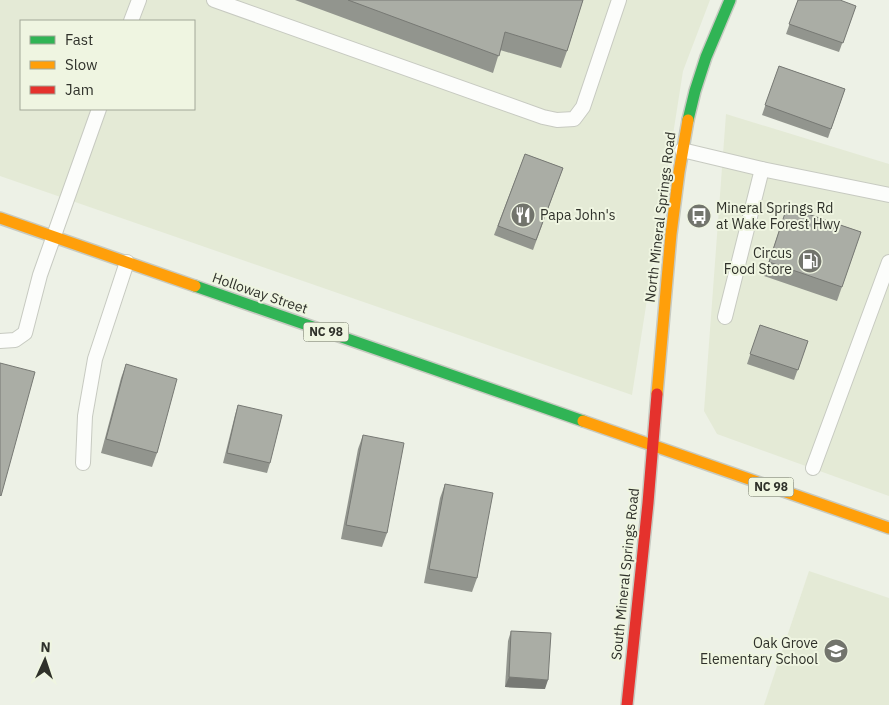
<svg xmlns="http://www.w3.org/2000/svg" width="889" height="705" viewBox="0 0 889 705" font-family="'IBM Plex Sans',sans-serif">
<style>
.built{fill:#e4ead6;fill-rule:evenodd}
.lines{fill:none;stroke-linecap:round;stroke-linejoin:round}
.lane-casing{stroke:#c7cac1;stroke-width:16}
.fast-casing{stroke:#c7cac1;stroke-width:14}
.slow-casing{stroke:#c7cac1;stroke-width:14}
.jam-casing{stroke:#c7cac1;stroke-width:14}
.lane{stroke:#fcfdfb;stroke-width:14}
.fast{stroke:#30b455;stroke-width:11}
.slow{stroke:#ff9f0a;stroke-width:11}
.jam{stroke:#e5322d;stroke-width:11}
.wall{fill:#92958e}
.shaded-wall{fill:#777974}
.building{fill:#aaada5;stroke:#777974}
.labels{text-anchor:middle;stroke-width:4;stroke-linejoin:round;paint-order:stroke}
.shield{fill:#eff5e1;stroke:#696c61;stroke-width:1}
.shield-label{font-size:12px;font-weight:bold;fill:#2f312a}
.poi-label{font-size:14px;fill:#2f312a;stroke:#eff5e1;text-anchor:start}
.street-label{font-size:14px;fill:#2f312a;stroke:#eff5e1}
</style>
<rect width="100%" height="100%" fill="#edf1e6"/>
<g class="built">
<path d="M 0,0 L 710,0 L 683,71 L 632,395 L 0,176 ZM 21,21 L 194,21 L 194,109 L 21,109 Z"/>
<path d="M 726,114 L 889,164 L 889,496 L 717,434 L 704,411 Z"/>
<path d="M 809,571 L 889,598 L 889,705 L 764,705 Z"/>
</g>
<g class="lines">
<defs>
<g id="lane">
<path d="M 214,0 L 543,117 L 557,120 L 574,119 L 583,107 L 619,0"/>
<path d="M 131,21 L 139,0"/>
<path d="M 682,150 L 762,169 L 889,195"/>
<path d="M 725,317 L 762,169"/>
<path d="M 0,341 L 15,340 L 25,333 L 40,275 L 99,109"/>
<path d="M 83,463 L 85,416 L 95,359 L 127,262"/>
<path d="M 813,468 L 889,262"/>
</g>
<g id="fast">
<path d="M 688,120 L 695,91 L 706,57 L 730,0"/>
<path d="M 195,286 L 583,421"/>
</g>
<g id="slow">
<path d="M 0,218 L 195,286"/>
<path d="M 657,394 L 671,234 L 679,172 L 688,120"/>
<path d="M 583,421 L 889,528"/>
</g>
<path id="jam" d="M 627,705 L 648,503 L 657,394"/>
</defs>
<use href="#lane" class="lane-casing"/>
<use href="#fast" class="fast-casing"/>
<use href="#slow" class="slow-casing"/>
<use href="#jam" class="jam-casing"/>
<use href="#lane" class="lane"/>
<use href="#fast" class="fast"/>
<use href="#slow" class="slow"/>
<use href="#jam" class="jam"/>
</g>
<g class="wall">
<path d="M 295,0 L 583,0 L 567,51 L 561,68 L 500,50 L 493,73 Z"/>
<path d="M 798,0 L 856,6 L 839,52 L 786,34 Z"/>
<path d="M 779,66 L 845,89 L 828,138 L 762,115 Z"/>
<path d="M 525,154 L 563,168 L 533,250 L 494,235 Z"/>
<path d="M 787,207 L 861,232 L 837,301 L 764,276 Z"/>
<path d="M 760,325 L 808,341 L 794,380 L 747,364 Z"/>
<path d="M 126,364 L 157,453 L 152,467 L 101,453 L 121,378 Z"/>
<path d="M 238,405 L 270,463 L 267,473 L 223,463 L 235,415 Z"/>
<path d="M 363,435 L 387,533 L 382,547 L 341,539 L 358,449 Z"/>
<path d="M 445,484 L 477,578 L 472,592 L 424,583 L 440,498 Z"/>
<path d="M 511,631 L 545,689 L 505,687 L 508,641 Z"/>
</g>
<path class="shaded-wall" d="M 509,677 L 548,680 L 545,689 L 505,687 Z"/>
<g class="building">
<path d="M 348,0 L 583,0 L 567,51 L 505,32 L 499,56 Z"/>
<path d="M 798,0 L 840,0 L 856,6 L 843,43 L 789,24 Z"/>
<path d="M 779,66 L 845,89 L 831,129 L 765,105 Z"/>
<path d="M 525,154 L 563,168 L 536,240 L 498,226 Z"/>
<path d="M 787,207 L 861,232 L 842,287 L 769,262 Z"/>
<path d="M 760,325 L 808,341 L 798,370 L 750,354 Z"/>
<path d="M 0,363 L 35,372 L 1,496 L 0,495 Z"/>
<path d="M 126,364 L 177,379 L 157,453 L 106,439 Z"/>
<path d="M 238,405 L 282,415 L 270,463 L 227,453 Z"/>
<path d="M 363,435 L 404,443 L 387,533 L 346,525 Z"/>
<path d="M 445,484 L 493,493 L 477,578 L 429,569 Z"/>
<path d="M 511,631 L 551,633 L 548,680 L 509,677 Z"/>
</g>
<defs>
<symbol id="restaurant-disc" viewBox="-11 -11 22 22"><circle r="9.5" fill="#72746c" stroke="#eff5e1"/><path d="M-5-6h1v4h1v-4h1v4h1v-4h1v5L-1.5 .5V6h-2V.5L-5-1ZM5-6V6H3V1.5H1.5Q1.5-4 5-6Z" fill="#fff"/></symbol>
<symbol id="bus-disc" viewBox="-11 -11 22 22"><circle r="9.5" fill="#72746c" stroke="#eff5e1"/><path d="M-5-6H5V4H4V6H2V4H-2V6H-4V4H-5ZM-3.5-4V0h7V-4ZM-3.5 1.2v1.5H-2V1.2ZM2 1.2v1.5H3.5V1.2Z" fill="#fff"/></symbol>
<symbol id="fuel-disc" viewBox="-11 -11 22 22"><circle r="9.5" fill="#72746c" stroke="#eff5e1"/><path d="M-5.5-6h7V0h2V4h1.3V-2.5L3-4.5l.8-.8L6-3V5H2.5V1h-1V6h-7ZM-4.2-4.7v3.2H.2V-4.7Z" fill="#fff"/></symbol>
<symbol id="school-disc" viewBox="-11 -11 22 22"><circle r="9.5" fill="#72746c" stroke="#eff5e1"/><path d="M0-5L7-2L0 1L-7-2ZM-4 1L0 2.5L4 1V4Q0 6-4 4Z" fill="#fff"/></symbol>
</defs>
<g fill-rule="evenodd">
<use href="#restaurant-disc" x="509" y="201" width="28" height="28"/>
<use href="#bus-disc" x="685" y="202" width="28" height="28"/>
<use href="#fuel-disc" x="796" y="247" width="28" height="28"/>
<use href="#school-disc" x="822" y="637" width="28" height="28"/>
</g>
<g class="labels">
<g class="shield">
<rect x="303.5" y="322.5" width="45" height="19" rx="4"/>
<rect x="748.5" y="477.5" width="45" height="19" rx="4"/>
</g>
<g class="shield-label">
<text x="326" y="336">NC 98</text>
<text x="771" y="491">NC 98</text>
</g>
<g class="poi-label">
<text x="716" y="213">Mineral Springs Rd<tspan x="716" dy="16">at Wake Forest Hwy</tspan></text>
<text x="540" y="220">Papa John's</text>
<text x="792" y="258" text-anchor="end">Circus<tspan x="792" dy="16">Food Store</tspan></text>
<text x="818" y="648" text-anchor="end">Oak Grove<tspan x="818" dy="16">Elementary School</tspan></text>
</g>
<g class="street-label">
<text transform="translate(660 217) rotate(-83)" y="5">North Mineral Springs Road</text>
<text transform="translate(260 293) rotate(19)" y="5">Holloway Street</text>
<text transform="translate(625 574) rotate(-84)" y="5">South Mineral Springs Road</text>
</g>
</g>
<rect x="20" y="20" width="175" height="90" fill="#eff5e1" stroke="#a2a798"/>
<rect x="30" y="36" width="25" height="8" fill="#30b455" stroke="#a2a798"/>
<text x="65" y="45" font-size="15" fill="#2f312a">Fast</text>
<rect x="30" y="61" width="25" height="8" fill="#ff9f0a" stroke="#a2a798"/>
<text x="65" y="70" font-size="15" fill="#2f312a">Slow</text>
<rect x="30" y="86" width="25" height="8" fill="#e5322d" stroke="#a2a798"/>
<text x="65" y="95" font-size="15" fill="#2f312a">Jam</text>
<g transform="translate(45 660) rotate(3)" stroke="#eff5e1" stroke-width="4" paint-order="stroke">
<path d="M0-4L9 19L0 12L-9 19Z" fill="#2f312a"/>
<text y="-8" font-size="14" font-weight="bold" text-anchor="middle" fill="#2f312a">N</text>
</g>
</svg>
